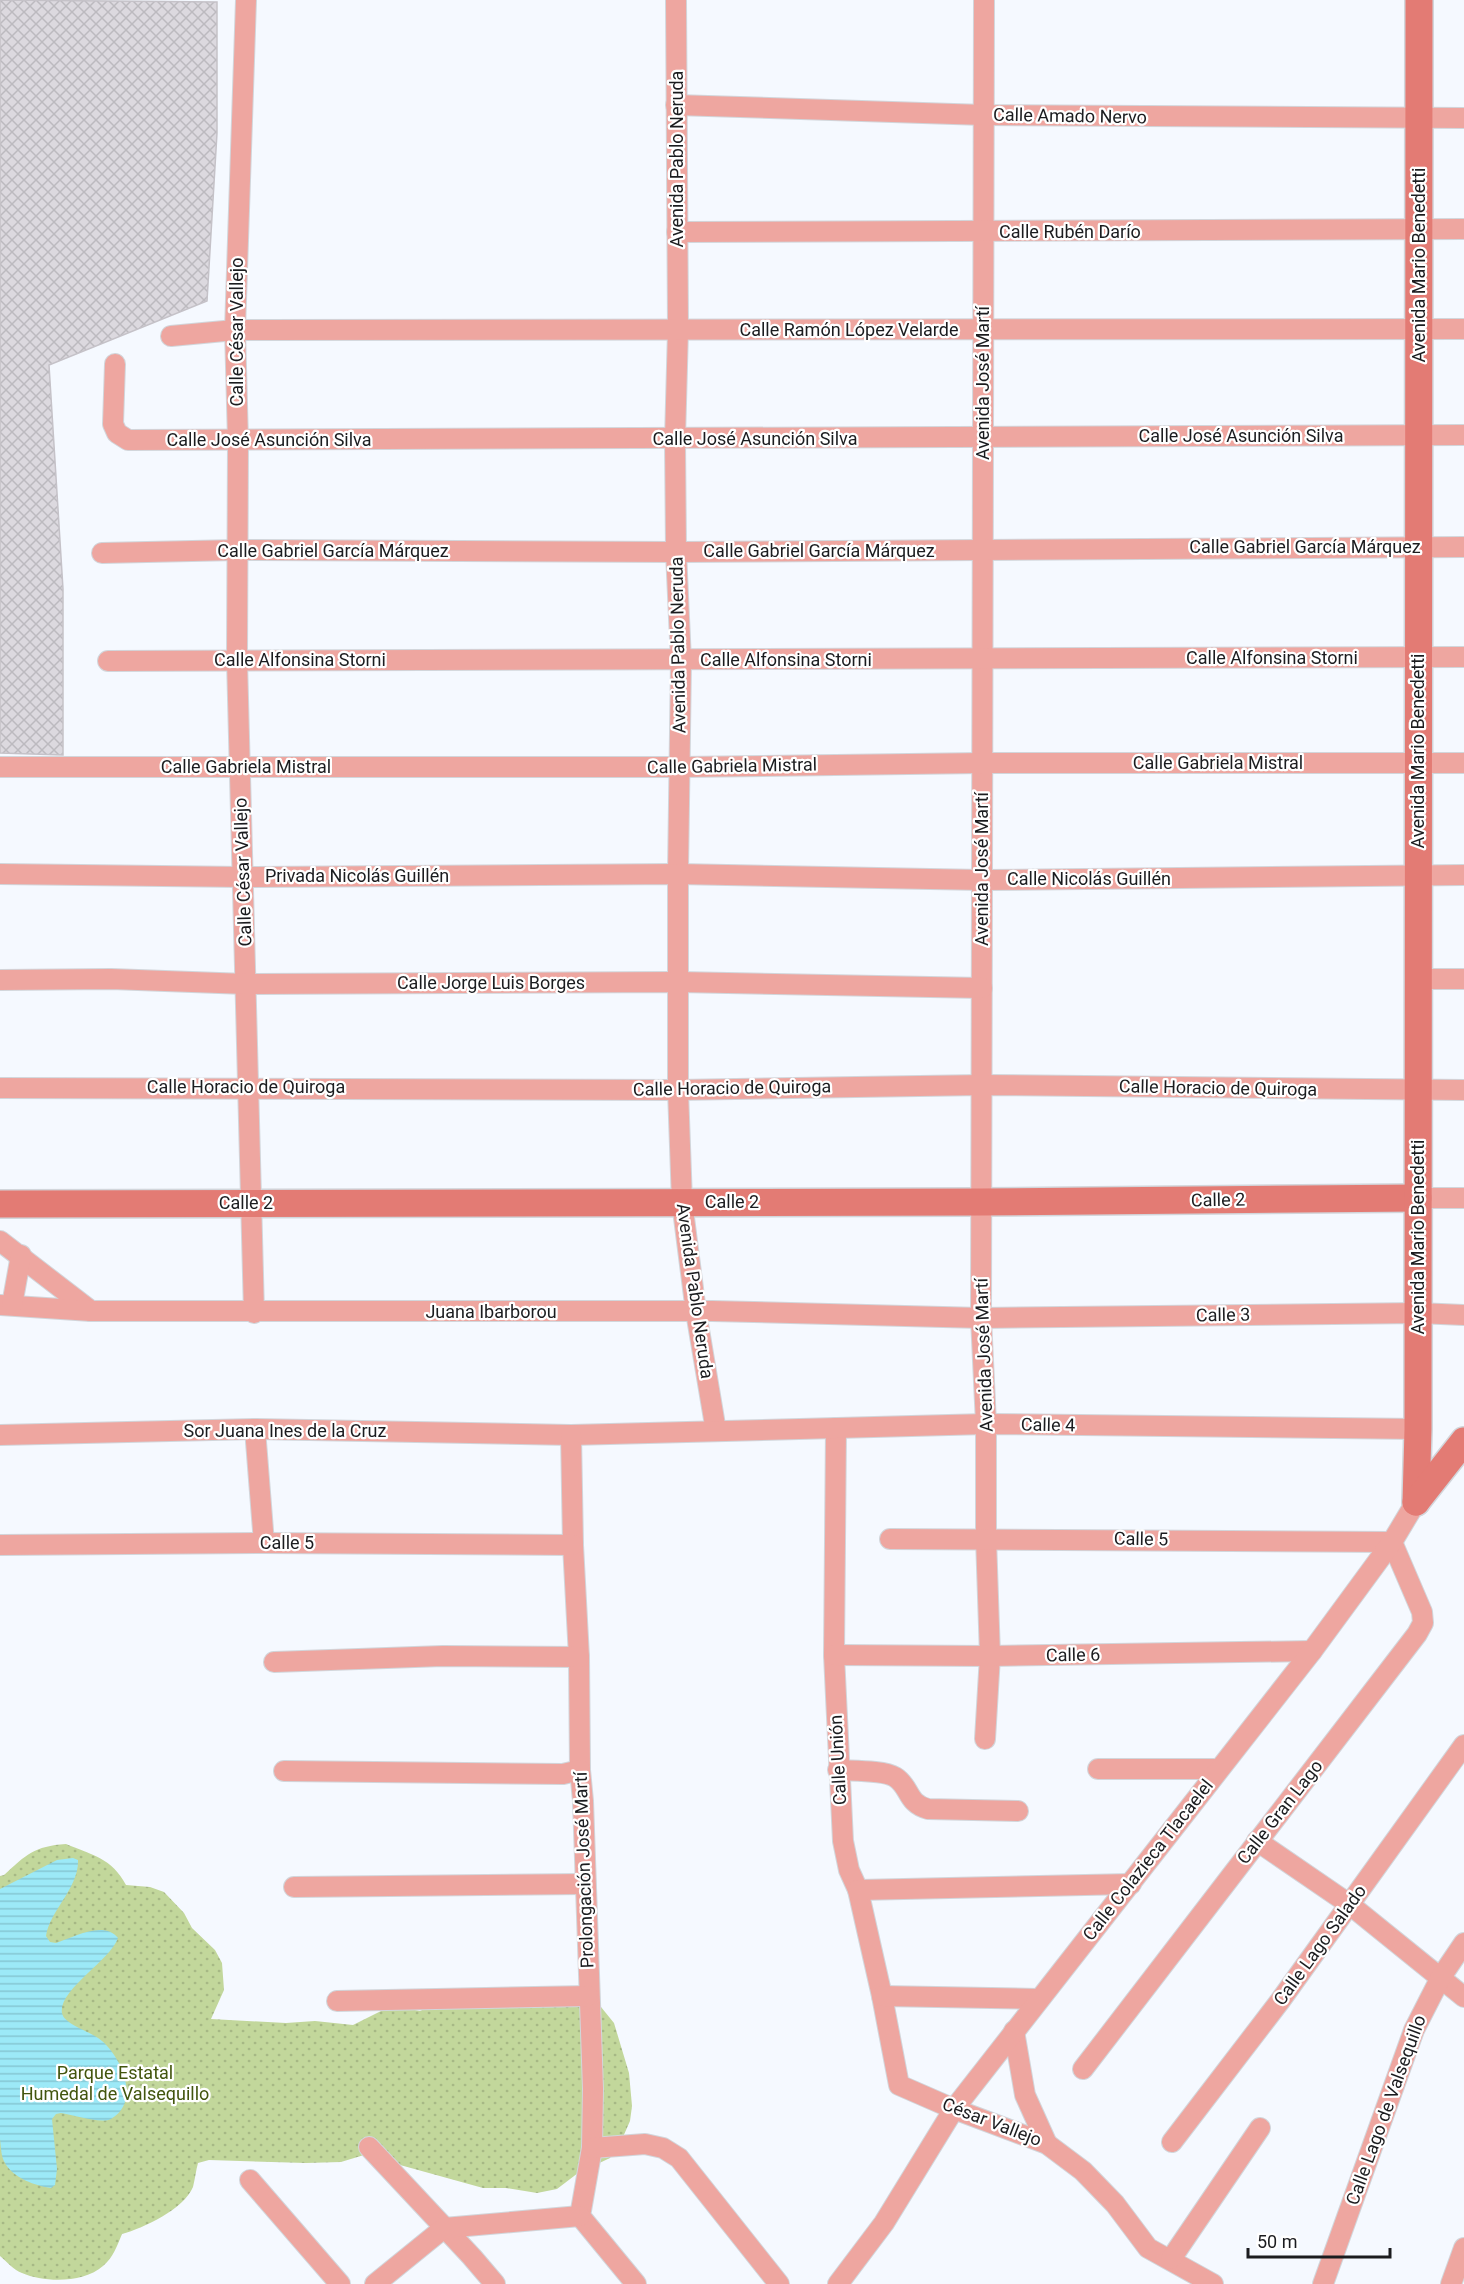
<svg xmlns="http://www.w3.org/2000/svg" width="1464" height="2284" viewBox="0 0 1464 2284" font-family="Roboto,sans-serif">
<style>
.grass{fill:url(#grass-dots)}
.water{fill:url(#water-rules)}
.building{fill:url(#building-cross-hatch);stroke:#c5c2c8;stroke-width:1.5}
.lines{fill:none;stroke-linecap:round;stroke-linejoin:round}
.street-casing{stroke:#d2d6db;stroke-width:22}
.secondary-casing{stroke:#d2d6db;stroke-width:30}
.street{stroke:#eea6a0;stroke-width:20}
.secondary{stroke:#e37b74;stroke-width:27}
.labels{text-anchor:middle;stroke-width:4.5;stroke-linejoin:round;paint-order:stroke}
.street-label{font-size:18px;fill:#1b1c1f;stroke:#fff}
.park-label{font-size:18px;fill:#42550e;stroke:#fff}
</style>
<defs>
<pattern id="grass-dots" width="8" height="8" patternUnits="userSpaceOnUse" patternTransform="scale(1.5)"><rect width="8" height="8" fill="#c2d79b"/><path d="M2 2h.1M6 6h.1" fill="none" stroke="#a6b885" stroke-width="1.8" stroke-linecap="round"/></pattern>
<pattern id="water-rules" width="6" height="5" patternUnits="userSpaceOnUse" patternTransform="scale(1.5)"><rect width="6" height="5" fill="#9ce9f7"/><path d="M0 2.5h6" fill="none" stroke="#86c7d3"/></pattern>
<pattern id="building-cross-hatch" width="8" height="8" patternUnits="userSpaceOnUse" patternTransform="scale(1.5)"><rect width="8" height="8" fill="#dcd9df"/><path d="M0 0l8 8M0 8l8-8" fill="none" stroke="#bcbabf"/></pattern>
</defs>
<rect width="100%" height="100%" fill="#f5f9ff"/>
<path class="grass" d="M 66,1844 C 92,1855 112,1858 126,1885 L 150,1887 L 164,1892 L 184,1913 L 192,1928 L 215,1950 L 222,1963 L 224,1990 L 211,2019 L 286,2023 L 315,2021 L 353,2025 L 385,2009 L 400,2007 L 420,2011 L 462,1992 L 583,1998 L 601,2007 L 614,2023 L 629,2073 L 632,2106 L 630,2121 L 619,2146 L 610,2158 L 578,2173 L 557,2189 L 537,2193 L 506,2188 L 483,2188 L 364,2155 L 341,2162 L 306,2163 L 209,2160 L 198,2163 C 196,2170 195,2179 193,2187 C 184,2209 144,2228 122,2234 C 117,2246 113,2258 103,2266 C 84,2283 45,2283 22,2273 C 14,2270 7,2262 0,2256 L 0,1876 L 4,1875 C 26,1855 34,1846 66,1844 Z"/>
<path class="water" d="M 73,1858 L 78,1860 C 79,1888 50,1910 46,1936 L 50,1942 L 56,1943 C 74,1937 104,1920 118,1938 C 110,1961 58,1990 62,2013 C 64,2025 93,2032 102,2041 C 122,2058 141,2102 111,2119 C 101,2124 73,2115 61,2113 L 56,2114 L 52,2119 L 57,2169 L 55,2185 L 51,2188 C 36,2186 13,2178 5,2163 C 1,2157 1,2147 0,2139 L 0,1889 L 57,1860 Z"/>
<path class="building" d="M 0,0 L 217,2 L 217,133 L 207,301 L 49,365 L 63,589 L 63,755 L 0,753 Z"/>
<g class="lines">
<defs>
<g id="street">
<path d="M 246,0 L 235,330 L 238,441 L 237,660 L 254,1313"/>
<path d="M 676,0 L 678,330 L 675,439 L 676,552 L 681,661 L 678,874 L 678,1090 L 682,1202 L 696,1312 L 716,1431"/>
<path d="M 984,0 L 981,1318 L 986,1424 L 986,1538 L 990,1656 L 985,1739"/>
<path d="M 676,105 L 984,115 L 1464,118"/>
<path d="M 677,232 L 1464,229"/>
<path d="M 171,336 L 235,330 L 1464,329"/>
<path d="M 115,364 L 113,424 L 117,433 L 128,440 L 1464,435"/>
<path d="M 102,553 L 237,550 L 676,552 L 1464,547"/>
<path d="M 108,661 L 1464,657"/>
<path d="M 0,767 L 680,767 L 982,763 L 1464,763"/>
<path d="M 0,874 L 243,877 L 678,874 L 982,880 L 1464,875"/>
<path d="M 1418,979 L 1464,979"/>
<path d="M 0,980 L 111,979 L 246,984 L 679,982 L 982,988"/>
<path d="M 0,1088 L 678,1090 L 982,1085 L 1464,1090"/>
<path d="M 1418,1198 L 1464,1198"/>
<path d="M 0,1241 L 91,1311"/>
<path d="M 0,1305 L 91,1311 L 712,1311 L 981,1318 L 1418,1313 L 1464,1315"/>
<path d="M 12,1305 L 21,1255"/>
<path d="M 836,1428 L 834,1655 L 843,1841 L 849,1870 L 858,1890 L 882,1996 L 899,2085 L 954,2109 L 1047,2144 L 1083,2171 L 1115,2204 L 1148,2248 L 1213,2284"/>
<path d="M 255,1429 L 264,1543"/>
<path d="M 0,1435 L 255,1429 L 571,1435 L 986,1424 L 1418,1429"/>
<path d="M 571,1435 L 573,1545 L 579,1657 L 580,1770 L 583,1801 L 593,2089 L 592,2148 L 580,2216 L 636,2284"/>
<path d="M 890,1539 L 1392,1542 L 1422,1612 L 1423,1623 L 1417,1634 L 1083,2069"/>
<path d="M 0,1545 L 264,1543 L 573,1545"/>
<path d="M 834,1655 L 990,1656 L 1312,1651"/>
<path d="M 274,1662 L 443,1656 L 579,1657"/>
<path d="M 1098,1769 L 1218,1769"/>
<path d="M 838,1770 C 852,1771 884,1770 895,1777 C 911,1787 906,1803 928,1809 L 1018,1811"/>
<path d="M 284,1771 L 563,1774 L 580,1770"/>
<path d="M 1257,1841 L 1349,1904 L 1464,1997"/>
<path d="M 294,1887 L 585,1884"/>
<path d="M 858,1890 L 1131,1884"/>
<path d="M 882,1996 L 1038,1999"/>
<path d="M 337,2001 L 588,1996"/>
<path d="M 1014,2031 L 1025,2095 L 1047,2144"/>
<path d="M 1172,2142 L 1280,2001 L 1464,1745"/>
<path d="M 369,2147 L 472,2257 L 495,2284"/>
<path d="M 592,2148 L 645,2144 L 663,2148 L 679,2158 L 779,2284"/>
<path d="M 250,2180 L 340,2284"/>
<path d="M 1171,2259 L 1260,2128"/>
<path d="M 375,2284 L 444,2228 L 580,2216"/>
<path d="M 838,2284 L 884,2223 L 954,2109 L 1312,1651 L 1392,1542 L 1416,1502"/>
<path d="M 1323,2284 L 1414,2030 L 1441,1977 L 1464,1943"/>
<path d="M 1451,2284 L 1464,2248"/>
</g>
<g id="secondary">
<path d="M 0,1204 L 981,1202 L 1418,1198"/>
<path d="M 1416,1502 L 1418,1429 L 1419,0"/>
<path d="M 1416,1502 L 1464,1441"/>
</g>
</defs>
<use href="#street" class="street-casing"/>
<use href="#secondary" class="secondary-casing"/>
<use href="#street" class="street"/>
<use href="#secondary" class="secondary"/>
</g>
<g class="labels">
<g class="street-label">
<text transform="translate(1070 116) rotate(1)" y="6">Calle Amado Nervo</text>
<text transform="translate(677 159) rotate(-90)" y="6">Avenida Pablo Neruda</text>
<text x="1070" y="238">Calle Rubén Darío</text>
<text transform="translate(1419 265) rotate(-90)" y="6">Avenida Mario Benedetti</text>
<text x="849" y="336">Calle Ramón López Velarde</text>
<text transform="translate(237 332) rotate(-90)" y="6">Calle César Vallejo</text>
<text transform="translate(983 383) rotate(-90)" y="6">Avenida José Martí</text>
<text x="1241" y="442">Calle José Asunción Silva</text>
<text x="755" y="445">Calle José Asunción Silva</text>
<text x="269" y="446">Calle José Asunción Silva</text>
<text x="1305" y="553">Calle Gabriel García Márquez</text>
<text x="333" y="557">Calle Gabriel García Márquez</text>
<text x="819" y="557">Calle Gabriel García Márquez</text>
<text transform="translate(678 645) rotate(-91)" y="6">Avenida Pablo Neruda</text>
<text x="1272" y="664">Calle Alfonsina Storni</text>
<text x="300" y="666">Calle Alfonsina Storni</text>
<text x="786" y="666">Calle Alfonsina Storni</text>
<text transform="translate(1418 751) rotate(-90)" y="6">Avenida Mario Benedetti</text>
<text x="1218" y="769">Calle Gabriela Mistral</text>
<text transform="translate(732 766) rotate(-1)" y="6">Calle Gabriela Mistral</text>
<text x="246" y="773">Calle Gabriela Mistral</text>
<text transform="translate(982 869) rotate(-90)" y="6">Avenida José Martí</text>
<text transform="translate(243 872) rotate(-92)" y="6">Calle César Vallejo</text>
<text x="357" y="882">Privada Nicolás Guillén</text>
<text x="1089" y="885">Calle Nicolás Guillén</text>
<text x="491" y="989">Calle Jorge Luis Borges</text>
<text x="246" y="1093">Calle Horacio de Quiroga</text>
<text transform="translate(732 1088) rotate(-1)" y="6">Calle Horacio de Quiroga</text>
<text transform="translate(1218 1088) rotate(1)" y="6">Calle Horacio de Quiroga</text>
<text transform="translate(1218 1200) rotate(-1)" y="6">Calle 2</text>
<text x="732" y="1208">Calle 2</text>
<text x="246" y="1209">Calle 2</text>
<text transform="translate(1418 1237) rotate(-90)" y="6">Avenida Mario Benedetti</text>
<text transform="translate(695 1291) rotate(82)" y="6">Avenida Pablo Neruda</text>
<text x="491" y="1318">Juana Ibarborou</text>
<text transform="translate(1223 1315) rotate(-1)" y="6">Calle 3</text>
<text transform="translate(984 1355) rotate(-92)" y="6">Avenida José Martí</text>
<text transform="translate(1048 1425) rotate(1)" y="6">Calle 4</text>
<text x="285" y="1437">Sor Juana Ines de la Cruz</text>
<text transform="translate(1141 1539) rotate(1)" y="6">Calle 5</text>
<text x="287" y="1549">Calle 5</text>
<text transform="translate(1073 1655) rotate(-1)" y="6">Calle 6</text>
<text transform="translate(838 1760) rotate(-93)" y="6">Calle Unión</text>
<text transform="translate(1280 1812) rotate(-52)" y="6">Calle Gran Lago</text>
<text transform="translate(1148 1860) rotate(-52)" y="6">Calle Colazieca Tlacaelel</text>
<text transform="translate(584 1870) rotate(-92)" y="6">Prolongación José Martí</text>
<text transform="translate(1320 1945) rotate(-54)" y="6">Calle Lago Salado</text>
<text transform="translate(1386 2110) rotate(-70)" y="6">Calle Lago de Valsequillo</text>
<text transform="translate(992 2122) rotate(21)" y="6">César Vallejo</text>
</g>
<g class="park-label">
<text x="115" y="2079">Parque Estatal<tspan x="115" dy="21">Humedal de Valsequillo</tspan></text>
</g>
</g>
<path d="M1248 2248v9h142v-9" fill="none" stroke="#1b1c1f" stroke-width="3"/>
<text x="1257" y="2248" font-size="18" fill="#1b1c1f" stroke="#ffffff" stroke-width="4.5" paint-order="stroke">50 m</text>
</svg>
